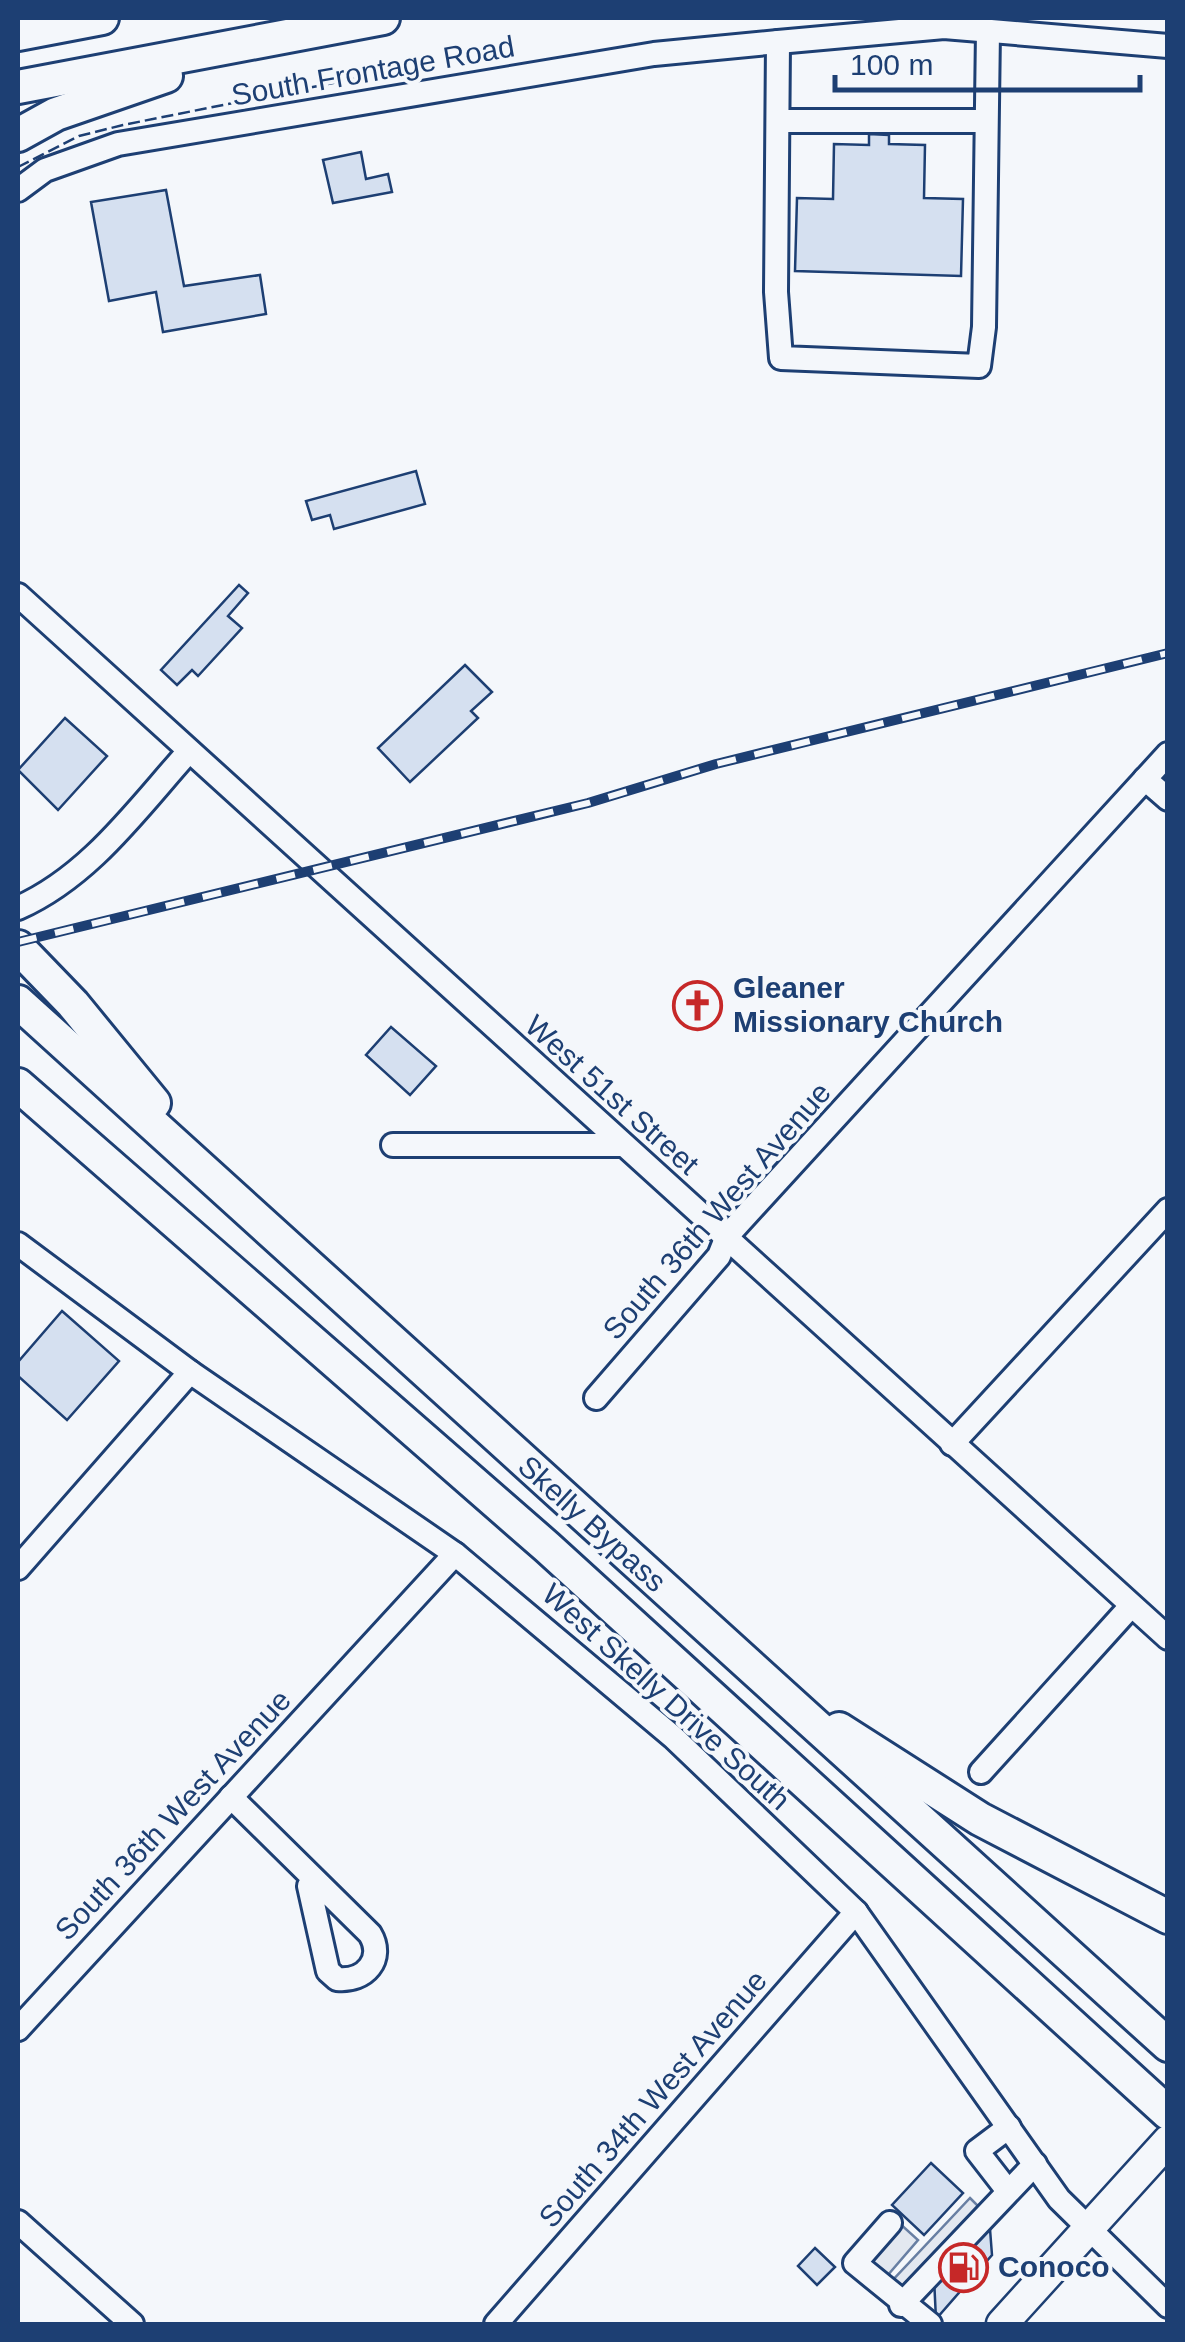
<svg xmlns="http://www.w3.org/2000/svg" width="1185" height="2342" viewBox="0 0 1185 2342" font-family="Arial,sans-serif">
<style>
.parking{fill:#e3e8f0;stroke:#687fa3;stroke-width:2.5}
.building{fill:#d5e0f0;stroke:#1d3f73;stroke-width:2.5}
.lines{fill:none;stroke-linecap:round;stroke-linejoin:round}
.minor-casing{stroke:#1d3f73;stroke-width:28}
.major-casing{stroke:#1d3f73;stroke-width:35}
.highway-casing{stroke:#1d3f73;stroke-width:38}
.minor{stroke:#f4f7fb;stroke-width:22}
.major{stroke:#f4f7fb;stroke-width:30}
.highway{stroke:#f4f7fb;stroke-width:32}
.rail-casing{stroke:#1d3f73;stroke-width:10}
.rail{stroke:#f4f7fb;stroke-width:6;stroke-dasharray:19;stroke-linecap:butt}
.fence{stroke:#1d3f73;stroke-width:2.5;stroke-dasharray:12 5;stroke-linecap:butt}
.labels{text-anchor:middle;stroke-width:8;stroke-linejoin:round;paint-order:stroke}
.street-label{font-size:30px;fill:#1d3f73;stroke:#f4f7fb}
.poi-label{font-size:30px;font-weight:bold;fill:#1d3f73;stroke:#f4f7fb;text-anchor:start}
</style>
<rect width="100%" height="100%" fill="#f4f7fb"/>
<g class="parking">
<path d="M 970,2198 L 980,2208 L 901,2291 L 891,2282 Z"/>
<path d="M 886,2211 L 918,2240 L 887,2276 L 854,2247 Z"/>
</g>
<g class="building">
<path d="M 869,134 L 889,135 L 889,144 L 925,145 L 924,198 L 963,199 L 961,276 L 795,271 L 797,198 L 833,199 L 834,144 L 869,145 Z"/>
<path d="M 361,152 L 366,179 L 388,174 L 392,192 L 333,203 L 323,160 Z"/>
<path d="M 166,190 L 184,286 L 260,275 L 266,314 L 163,332 L 156,292 L 109,301 L 91,202 Z"/>
<path d="M 416,471 L 425,504 L 334,529 L 330,515 L 312,520 L 306,501 Z"/>
<path d="M 239,585 L 248,593 L 228,616 L 242,628 L 198,676 L 192,670 L 177,685 L 161,670 Z"/>
<path d="M 465,665 L 492,692 L 471,711 L 478,718 L 410,782 L 378,748 Z"/>
<path d="M 65,718 L 107,756 L 58,810 L 18,770 Z"/>
<path d="M 391,1027 L 436,1066 L 410,1095 L 366,1055 Z"/>
<path d="M 62,1311 L 119,1361 L 67,1420 L 18,1376 L 18,1362 Z"/>
<path d="M 931,2163 L 963,2193 L 924,2235 L 892,2205 Z"/>
<path d="M 989,2216 L 992,2255 L 936,2319 L 934,2278 Z"/>
<path d="M 815,2248 L 835,2267 L 817,2285 L 798,2266 Z"/>
</g>
<g class="lines">
<defs>
<g id="minor">
<path d="M 778,42 L 776,292 L 781,358 L 979,366 L 984,327 L 988,31"/>
<path d="M 779,121 L 985,121"/>
<path d="M 18,190 L 45,170 L 118,144 L 654,54 L 778,42 L 944,27 L 1168,46"/>
<path d="M 18,595 L 1168,1638"/>
<path d="M 1145,779 L 1168,799"/>
<path d="M 18,908 C 90,876 137,809 189,751"/>
<path d="M 393,1145 L 620,1145"/>
<path d="M 18,1244 L 190,1372 L 455,1554 L 673,1737 L 856,1912 L 1059,2199 L 1168,2306"/>
<path d="M 596,1398 L 719,1256 L 727,1236 L 1168,754"/>
<path d="M 952,1444 L 1168,1210"/>
<path d="M 18,1568 L 190,1372"/>
<path d="M 981,1772 L 1131,1606"/>
<path d="M 231,1797 L 370,1934 C 385,1959 365,1982 337,1979 L 328,1971 L 309,1886 L 313,1879"/>
<path d="M 18,2029 L 455,1554"/>
<path d="M 1008,2191 L 977,2151 L 1009,2127"/>
<path d="M 18,2222 L 132,2324"/>
<path d="M 890,2223 L 855,2263 L 930,2324"/>
<path d="M 901,2305 L 1035,2164"/>
<path d="M 496,2324 L 856,1912"/>
</g>
<path id="major" d="M 1002,2324 L 1168,2141"/>
<g id="highway">
<path d="M 18,34 L 102,18"/>
<path d="M 18,87 L 383,18"/>
<path d="M 18,135 L 56,114 L 166,76"/>
<path d="M 18,947 L 73,1004 L 154,1103"/>
<path d="M 18,1002 L 1168,2045"/>
<path d="M 18,1085 L 547,1547 L 1168,2113"/>
<path d="M 839,1729 L 980,1819 L 1168,1917"/>
</g>
</defs>
<use href="#minor" class="minor-casing"/>
<use href="#major" class="major-casing"/>
<use href="#highway" class="highway-casing"/>
<use href="#minor" class="minor"/>
<use href="#major" class="major"/>
<use href="#highway" class="highway"/>
<defs>
<path id="rail" d="M 18,942 L 588,803 L 716,764 L 1168,653"/>
</defs>
<use href="#rail" class="rail-casing"/>
<use href="#rail" class="rail"/>
<path class="fence" d="M 18,167 L 79,136 L 123,125 L 413,67"/>
</g>
<defs>
<symbol id="church-ring" viewBox="-11 -11 22 22"><circle r="9.5" fill="#f4f7fb" stroke="#c62828" stroke-width="1.5"/><path d="M-1.2-6h2.4v3.5h3.3v2.4h-3.3V6h-2.4V-.1h-3.3v-2.4h3.3Z" fill="#c62828"/></symbol>
<symbol id="fuel-ring" viewBox="-11 -11 22 22"><circle r="9.5" fill="#f4f7fb" stroke="#c62828" stroke-width="1.5"/><path d="M-5.5-6h7V0h2V4h1.3V-2.5L3-4.5l.8-.8L6-3V5H2.5V1h-1V6h-7ZM-4.2-4.7v3.2H.2V-4.7Z" fill="#c62828"/></symbol>
</defs>
<g fill-rule="evenodd">
<use href="#church-ring" x="670" y="978" width="55" height="55"/>
<use href="#fuel-ring" x="936" y="2240" width="55" height="55"/>
</g>
<g class="labels">
<g class="street-label">
<text transform="translate(373 71) rotate(-10)" y="10">South Frontage Road</text>
<text transform="translate(612 1095) rotate(42)" y="10">West 51st Street</text>
<text transform="translate(717 1211) rotate(-49)" y="10">South 36th West Avenue</text>
<text transform="translate(592 1524) rotate(42)" y="10">Skelly Bypass</text>
<text transform="translate(666 1697) rotate(42)" y="10">West Skelly Drive South</text>
<text transform="translate(173 1815) rotate(-47)" y="10">South 36th West Avenue</text>
<text transform="translate(653 2099) rotate(-49)" y="10">South 34th West Avenue</text>
</g>
<g class="poi-label">
<text x="733" y="998">Gleaner<tspan x="733" dy="34">Missionary Church</tspan></text>
<text x="998" y="2277">Conoco</text>
</g>
</g>
<rect width="1185" height="2342" fill="none" stroke="#1d3f73" stroke-width="40"/>
<path d="M835 75v15h305v-15" fill="none" stroke="#1d3f73" stroke-width="5"/>
<text x="850" y="75" font-size="30" fill="#1d3f73" stroke="#f4f7fb" stroke-width="8" paint-order="stroke">100 m</text>
</svg>
